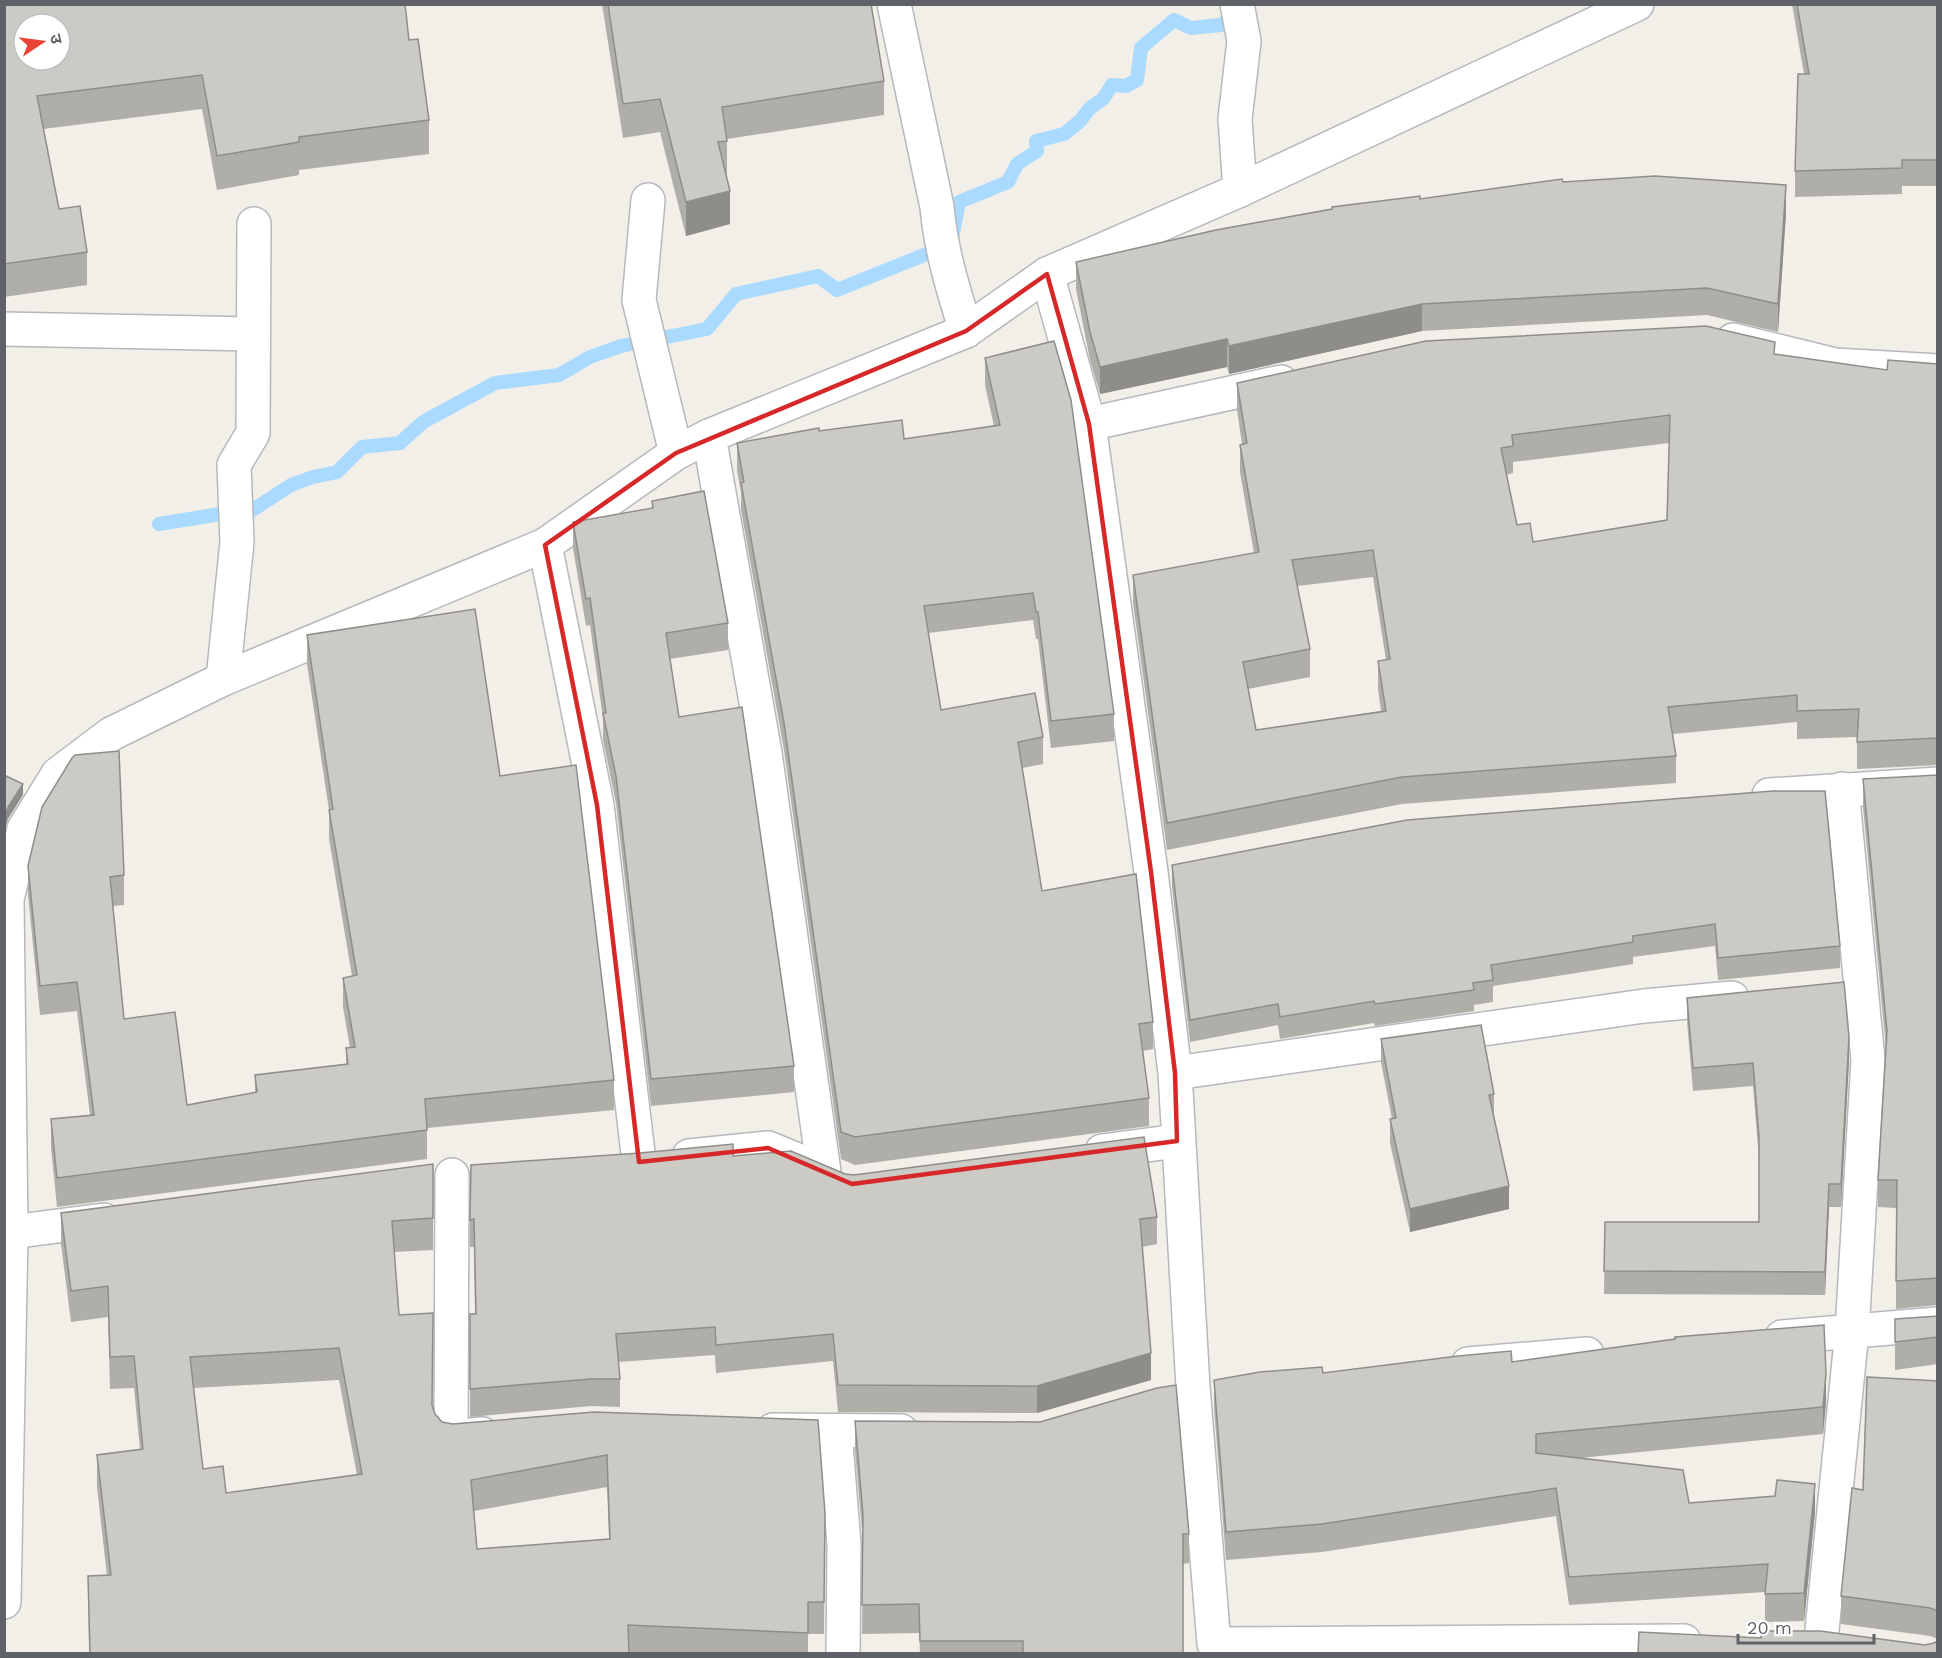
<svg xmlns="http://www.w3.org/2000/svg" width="1942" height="1658" viewBox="0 0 1942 1658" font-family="'Work Sans','Noto Sans Devanagari',sans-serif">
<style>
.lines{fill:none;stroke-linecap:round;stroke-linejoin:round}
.stream{stroke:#aadaff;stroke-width:14}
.minor-casing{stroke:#b5b8bc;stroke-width:36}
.tertiary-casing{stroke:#b5b8bc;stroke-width:36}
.minor{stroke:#fff;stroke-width:33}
.tertiary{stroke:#fff;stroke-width:33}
.wall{fill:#afaea9;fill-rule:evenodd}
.shaded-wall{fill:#8f8d8a}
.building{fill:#cccac5;stroke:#8f8d8a;stroke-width:1.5;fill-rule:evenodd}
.marked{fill:none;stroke:#d62828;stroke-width:4.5;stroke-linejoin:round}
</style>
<rect width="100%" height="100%" fill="#f1efe8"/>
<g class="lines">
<g class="stream">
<path d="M 251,511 L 291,485 L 313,477 L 337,472 L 362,447 L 400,443 L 423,422 L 495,383 L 559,375 L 590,357 L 621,346 L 707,329 L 736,294 L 818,276 L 837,290 L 939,249 L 952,239 L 959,202 L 1008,182 L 1017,164 L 1037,151 L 1036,141 L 1064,134 L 1080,121 L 1090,108 L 1103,99 L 1112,85 L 1126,86 L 1137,80 L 1141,48 L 1174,20 L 1191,28 L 1221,25 L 1239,12"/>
<path d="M 159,524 L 220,514"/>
</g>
<defs>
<g id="minor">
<path d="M 894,4 L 937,207 C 941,251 953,289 966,331"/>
<path d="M 1237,4 L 1244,41 L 1235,119 L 1240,190"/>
<path d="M 648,200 L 639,300 L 676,453"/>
<path d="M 1047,274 L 1089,424 L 1151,872 L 1175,1073 L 1193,1387 L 1214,1644 L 1684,1641"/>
<path d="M 4,329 L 253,334"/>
<path d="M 1733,340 L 1835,365 L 1938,371"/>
<path d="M 1089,424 L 1281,382"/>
<path d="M 709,436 L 765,753 L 824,1172"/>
<path d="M 545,545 L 597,805 L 639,1162"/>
<path d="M 223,679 L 237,542 L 234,465 L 253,433 L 254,224"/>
<path d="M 1769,795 L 1938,784"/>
<path d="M 1175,1073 L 1644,1006 L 1732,998"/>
<path d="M 1102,1151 L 1177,1141"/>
<path d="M 689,1156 L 768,1148 L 819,1169"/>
<path d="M 452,1175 L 451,1437 L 482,1434"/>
<path d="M 11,1232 L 104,1220"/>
<path d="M 1782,1337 L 1938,1324"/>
<path d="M 1468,1364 L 1587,1354"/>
<path d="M 773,1430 L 901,1431"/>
<path d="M 835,1431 L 844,1544 L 843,1654"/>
<path d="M 1821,1640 L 1852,1331 L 1868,1060 L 1842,789"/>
</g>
<path id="tertiary" d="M 4,1602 L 11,1232 L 7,899 L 24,829 L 58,774 L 111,734 L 223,679 L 545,545 L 676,453 L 709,436 L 966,331 L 1047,274 L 1240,190 L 1637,4"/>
</defs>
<use href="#minor" class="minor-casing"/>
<use href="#tertiary" class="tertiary-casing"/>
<use href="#minor" class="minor"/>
<use href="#tertiary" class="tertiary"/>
</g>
<g class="wall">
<path d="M 4,4 L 409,40 L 429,120 L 429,154 L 299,170 L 299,175 L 217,190 L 202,109 L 43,129 L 59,209 L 87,252 L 87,285 L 4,297 Z"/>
<path d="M 602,4 L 871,4 L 884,81 L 884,115 L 727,139 L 727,174 L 726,174 L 730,224 L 686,236 L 660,132 L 623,138 Z"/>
<path d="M 1792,4 L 1938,4 L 1938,186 L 1902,186 L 1902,194 L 1795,197 L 1795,171 L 1804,74 Z"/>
<path d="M 1563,182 L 1786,213 L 1778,332 L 1707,315 L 1422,331 L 1229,374 L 1227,367 L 1100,394 L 1090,360 L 1076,289 L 1076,262 L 1420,199 Z"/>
<path d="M 1775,354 L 1887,370 L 1938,364 L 1938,765 L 1857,769 L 1857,737 L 1797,739 L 1797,722 L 1673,734 L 1676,756 L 1676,783 L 1402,804 L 1167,850 L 1133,603 L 1133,575 L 1254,553 L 1240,472 L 1240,445 L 1242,444 L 1237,410 L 1237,383 ZM 1669,443 L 1667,520 L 1533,542 L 1517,525 L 1506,475 L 1513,473 L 1513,462 ZM 1373,577 L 1386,660 L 1378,661 L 1378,689 L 1381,711 L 1256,730 L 1248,689 L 1310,677 L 1310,649 L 1297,586 Z"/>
<path d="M 985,358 L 1114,714 L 1114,741 L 1051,748 L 1038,639 L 1036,639 L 1033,620 L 928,633 L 941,710 L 1043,737 L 1043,764 L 1022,768 L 1042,891 L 1153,1022 L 1153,1049 L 1143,1051 L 1149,1098 L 1149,1126 L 855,1165 L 841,1159 L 784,750 L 741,510 L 741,493 L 737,470 L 737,443 L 819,431 L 904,439 L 994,426 L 985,385 Z"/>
<path d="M 652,501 L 728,623 L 728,650 L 670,659 L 679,717 L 794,1066 L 794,1092 L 651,1106 L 616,803 L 603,740 L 603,719 L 590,625 L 586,626 L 573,548 L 573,522 L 652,508 Z"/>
<path d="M 307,635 L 500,776 L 614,1080 L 614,1110 L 427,1128 L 427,1159 L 57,1207 L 51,1148 L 51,1119 L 90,1115 L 77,1011 L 40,1015 L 28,895 L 28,866 L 124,875 L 124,905 L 113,906 L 124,1019 L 187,1105 L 255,1093 L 255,1075 L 346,1064 L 346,1048 L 350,1048 L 343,1007 L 343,978 L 352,976 L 329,839 L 329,810 L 307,664 Z"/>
<path d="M 1938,775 L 1938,1305 L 1896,1309 L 1896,1208 L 1878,1207 L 1878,1180 L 1886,1048 L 1863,807 L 1863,779 Z"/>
<path d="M 1407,820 L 1840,946 L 1840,968 L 1718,980 L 1715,946 L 1633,957 L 1633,964 L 1493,986 L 1493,1002 L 1474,1005 L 1474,1011 L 1375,1026 L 1374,1023 L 1280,1039 L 1278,1025 L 1190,1042 L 1172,887 L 1172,865 Z"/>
<path d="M 1687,998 L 1849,1060 L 1841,1207 L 1829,1207 L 1825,1295 L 1604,1294 L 1605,1222 L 1759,1222 L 1759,1160 L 1753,1086 L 1693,1091 L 1687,1021 Z"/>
<path d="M 1381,1039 L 1494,1094 L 1494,1117 L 1509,1209 L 1410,1232 L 1390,1143 L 1390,1119 L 1392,1119 L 1381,1062 Z"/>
<path d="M 733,1156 L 845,1174 L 1157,1217 L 1157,1244 L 1142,1247 L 1151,1380 L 1037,1413 L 838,1412 L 833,1361 L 716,1373 L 715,1355 L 618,1362 L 620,1379 L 620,1407 L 591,1406 L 470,1417 L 470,1314 L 475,1314 L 474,1247 L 470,1247 L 470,1220 Z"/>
<path d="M 433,1164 L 433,1250 L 394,1252 L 399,1315 L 435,1414 L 442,1422 L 453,1424 L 594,1412 L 825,1513 L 824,1634 L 808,1634 L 808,1653 L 89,1653 L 88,1576 L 107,1576 L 97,1487 L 97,1455 L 140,1450 L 134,1388 L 110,1389 L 108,1317 L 71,1322 L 61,1244 L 61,1213 ZM 339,1380 L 357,1475 L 226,1493 L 203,1469 L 194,1388 ZM 607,1487 L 609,1539 L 477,1549 L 474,1511 Z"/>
<path d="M 1938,1316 L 1938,1364 L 1895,1370 L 1895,1319 Z"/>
<path d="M 1512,1362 L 1826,1402 L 1823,1434 L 1580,1458 L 1689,1503 L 1815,1512 L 1804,1621 L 1765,1622 L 1765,1592 L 1569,1605 L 1556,1516 L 1322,1552 L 1226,1560 L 1214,1408 L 1214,1380 Z"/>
<path d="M 1938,1381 L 1938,1639 L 1930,1636 L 1841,1624 L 1841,1596 L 1863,1490 Z"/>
<path d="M 855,1421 L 1189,1534 L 1189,1563 L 1183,1564 L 1183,1653 L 920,1653 L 919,1633 L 862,1634 L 863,1541 L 855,1450 Z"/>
</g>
<g class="shaded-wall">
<path d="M 1786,185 L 1786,213 L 1778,332 L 1778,304 Z"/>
<path d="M 730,191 L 730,224 L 686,236 L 686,202 Z"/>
<path d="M 1422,304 L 1422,331 L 1229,374 L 1229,346 Z"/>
<path d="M 1227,339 L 1227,367 L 1100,394 L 1100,367 Z"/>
<path d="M 23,784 L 23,795 L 8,819 L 5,828 L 5,816 L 8,807 Z"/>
<path d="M 1849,1037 L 1849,1060 L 1841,1207 L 1841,1184 Z"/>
<path d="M 1829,1184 L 1829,1207 L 1825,1295 L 1825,1272 Z"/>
<path d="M 1509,1186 L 1509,1209 L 1410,1232 L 1410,1209 Z"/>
<path d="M 1151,1353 L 1151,1380 L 1037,1413 L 1037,1386 Z"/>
<path d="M 1826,1374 L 1826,1402 L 1823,1434 L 1823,1407 Z"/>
<path d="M 1815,1484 L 1815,1512 L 1804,1621 L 1804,1593 Z"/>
</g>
<g class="building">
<path d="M 4,4 L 405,4 L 409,40 L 418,39 L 429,120 L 299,137 L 299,142 L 217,156 L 202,75 L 37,96 L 59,209 L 80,206 L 87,252 L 4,264 ZM 24,24 L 60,24 L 60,60 L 24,60 Z"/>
<path d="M 608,4 L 871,4 L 884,81 L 722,107 L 727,141 L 718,142 L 730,191 L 686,202 L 660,99 L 623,104 Z"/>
<path d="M 1797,4 L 1938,4 L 1938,160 L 1902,160 L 1902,168 L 1795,171 L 1798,74 L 1809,74 Z"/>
<path d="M 1655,176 L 1786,185 L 1778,304 L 1707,288 L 1422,304 L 1229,346 L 1227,339 L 1100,367 L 1090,332 L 1076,262 L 1216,230 L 1332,209 L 1332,207 L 1420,196 L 1420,199 L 1562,179 L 1563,182 Z"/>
<path d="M 1706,326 L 1775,342 L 1774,354 L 1887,370 L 1888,360 L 1938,364 L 1938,738 L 1857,742 L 1859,709 L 1797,711 L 1797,695 L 1668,707 L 1676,756 L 1402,777 L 1167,823 L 1133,575 L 1259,552 L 1240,445 L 1247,443 L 1237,383 L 1426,341 ZM 1670,415 L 1667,520 L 1533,542 L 1530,523 L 1517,525 L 1501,448 L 1513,446 L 1512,435 ZM 1373,550 L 1390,659 L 1378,661 L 1386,711 L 1256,730 L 1243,662 L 1310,649 L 1292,560 Z"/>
<path d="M 1054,341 L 1071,400 L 1114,714 L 1051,721 L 1038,612 L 1036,612 L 1033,593 L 924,606 L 941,710 L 1035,693 L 1043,737 L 1018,742 L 1042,891 L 1136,874 L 1153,1022 L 1139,1024 L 1149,1098 L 855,1137 L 841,1132 L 784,723 L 741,483 L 744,482 L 737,443 L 819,428 L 819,431 L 902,420 L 904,439 L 1000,425 L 985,358 Z"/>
<path d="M 704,491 L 728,623 L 666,633 L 679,717 L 742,707 L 794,1066 L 651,1079 L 616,776 L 603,713 L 606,713 L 590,598 L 586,599 L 573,522 L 653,508 L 652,501 Z"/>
<path d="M 475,609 L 500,776 L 576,765 L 614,1080 L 425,1099 L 427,1130 L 57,1178 L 51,1119 L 94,1115 L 77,982 L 40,986 L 28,866 L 42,807 L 72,758 L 75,755 L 119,751 L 124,875 L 110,877 L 124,1019 L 175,1012 L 187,1105 L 257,1092 L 255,1075 L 348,1064 L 346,1048 L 355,1047 L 343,978 L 357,975 L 329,810 L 333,809 L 307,635 Z"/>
<path d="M 4,775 L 23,784 L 8,807 L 5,816 Z"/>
<path d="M 1938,775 L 1938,1278 L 1896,1281 L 1897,1180 L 1878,1180 L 1887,1031 L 1863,779 Z"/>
<path d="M 1773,791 L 1825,791 L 1840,946 L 1718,958 L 1715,924 L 1633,936 L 1633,942 L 1491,965 L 1493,980 L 1473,983 L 1474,990 L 1375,1004 L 1374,1001 L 1280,1017 L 1278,1004 L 1190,1020 L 1172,865 L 1407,820 Z"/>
<path d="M 1844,982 L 1849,1037 L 1841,1184 L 1829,1184 L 1825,1272 L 1604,1271 L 1605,1222 L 1759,1222 L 1759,1137 L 1753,1063 L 1693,1068 L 1687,998 Z"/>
<path d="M 1481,1025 L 1494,1094 L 1489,1095 L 1509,1186 L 1410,1209 L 1390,1119 L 1396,1118 L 1381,1039 Z"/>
<path d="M 1144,1137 L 1157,1217 L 1140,1219 L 1151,1353 L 1037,1386 L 838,1385 L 833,1334 L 716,1345 L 715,1327 L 616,1334 L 620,1379 L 591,1379 L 470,1389 L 470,1314 L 476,1314 L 474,1219 L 470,1220 L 471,1165 L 640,1153 L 733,1144 L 733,1156 L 791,1151 L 845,1174 L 854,1175 Z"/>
<path d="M 433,1164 L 433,1218 L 392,1221 L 399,1315 L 433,1313 L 432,1405 L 435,1414 L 442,1422 L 453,1424 L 594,1412 L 818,1420 L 825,1513 L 824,1602 L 808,1602 L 808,1633 L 628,1625 L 629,1653 L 90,1653 L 88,1576 L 111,1575 L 97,1455 L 143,1449 L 134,1356 L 110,1357 L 108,1286 L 71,1291 L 61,1213 ZM 339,1348 L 362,1474 L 226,1493 L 223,1466 L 203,1469 L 190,1357 ZM 607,1455 L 610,1539 L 477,1549 L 471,1480 Z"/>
<path d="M 1938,1316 L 1938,1337 L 1895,1342 L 1895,1319 Z"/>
<path d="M 1824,1325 L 1826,1374 L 1823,1407 L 1536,1434 L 1536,1453 L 1683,1470 L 1689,1503 L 1775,1496 L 1777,1480 L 1815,1484 L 1804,1593 L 1765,1594 L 1768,1564 L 1569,1577 L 1556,1488 L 1322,1524 L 1226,1532 L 1214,1380 L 1260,1372 L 1322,1367 L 1323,1373 L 1458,1356 L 1511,1351 L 1512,1362 L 1675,1339 L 1675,1337 Z"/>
<path d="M 1867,1377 L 1938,1381 L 1938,1611 L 1930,1608 L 1841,1596 L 1852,1488 L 1863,1490 Z"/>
<path d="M 1176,1385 L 1189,1534 L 1183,1534 L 1183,1653 L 1023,1653 L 1023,1641 L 920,1641 L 919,1604 L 862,1605 L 863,1515 L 855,1421 L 1040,1422 L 1157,1388 Z"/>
<path d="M 1761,1631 L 1820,1631 L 1925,1645 L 1934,1643 L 1938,1641 L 1938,1653 L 1638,1653 L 1639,1632 L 1761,1638 Z"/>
</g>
<path class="marked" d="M 1047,274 L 1089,424 L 1151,872 L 1175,1073 L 1177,1141 L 852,1184 L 768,1148 L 639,1162 L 597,805 L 545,545 L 676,453 L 966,331 Z"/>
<rect width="1942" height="1658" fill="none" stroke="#5f6368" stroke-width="12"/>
<g transform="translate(42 42) rotate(77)"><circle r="28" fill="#ffffff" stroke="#bfc1c3" stroke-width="1.5"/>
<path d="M0-4.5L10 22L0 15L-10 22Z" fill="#ea4335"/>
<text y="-9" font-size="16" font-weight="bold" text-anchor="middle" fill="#5f6368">उ</text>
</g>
<path d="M1738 1634v9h136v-9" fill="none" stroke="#5f6368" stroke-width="3"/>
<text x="1747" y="1634" font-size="18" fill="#5f6368" stroke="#ffffff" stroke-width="4.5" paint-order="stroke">20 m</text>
</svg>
